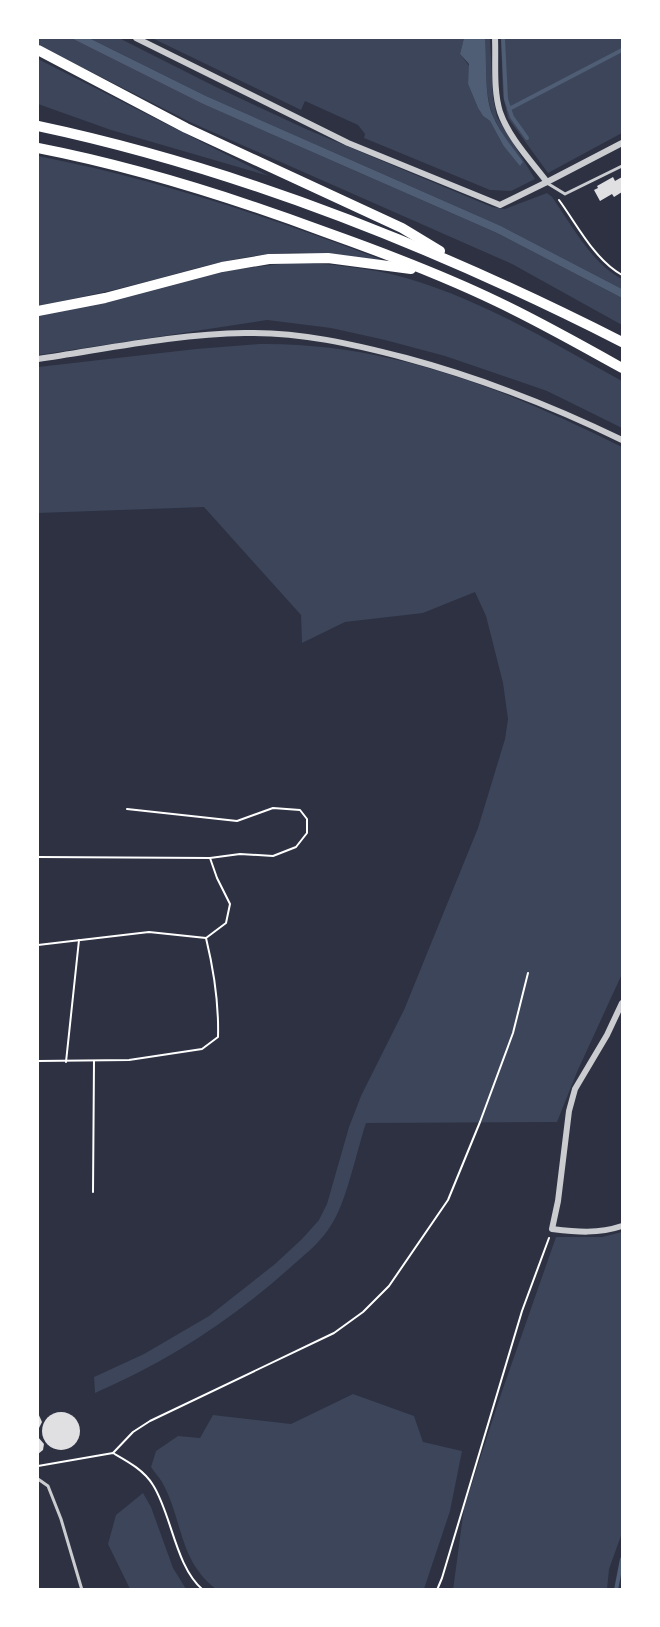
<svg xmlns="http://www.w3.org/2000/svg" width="660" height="1627" viewBox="0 0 660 1627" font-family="'Sofia Sans Condensed',sans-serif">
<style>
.green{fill:#3c4559}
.water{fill:#4f5d75}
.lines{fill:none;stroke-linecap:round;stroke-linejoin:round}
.stream{stroke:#4f5d75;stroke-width:4}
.building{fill:#e0e0e3}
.path{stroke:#fff;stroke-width:2}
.service{stroke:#caccd0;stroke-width:3}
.minor{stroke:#caccd0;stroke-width:6}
.trunk{stroke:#fff;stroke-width:10}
</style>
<rect width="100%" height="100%" fill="#2d3142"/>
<g class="green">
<path d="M 38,38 L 71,38 L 203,104 L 497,233 L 622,298 L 622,325 L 512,264 L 192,123 L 38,45 Z"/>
<path d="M 89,38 L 119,38 L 214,86 L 306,129 L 492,207 L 505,209 L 547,193 L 552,197 C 572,225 591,263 622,279 L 622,289 L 501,226 L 206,96 Z"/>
<path d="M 152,38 L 464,38 L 460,54 L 470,67 L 468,84 L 478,108 L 483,116 L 490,121 L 503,145 C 505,131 494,123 491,110 C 484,87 487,61 485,38 L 490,38 L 493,98 L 497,117 L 535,179 L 511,191 L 490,190 L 364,138 L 365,134 L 358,125 L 305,101 L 301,110 Z"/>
<path d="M 501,38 L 622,38 L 622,133 L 548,173 L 508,118 L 503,96 Z"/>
<path d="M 38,59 L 269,176 L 111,130 L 38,104 Z"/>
<path d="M 38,156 C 157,179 272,218 385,261 C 352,256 319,252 285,253 C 235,255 188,271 141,283 C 107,292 72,299 38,306 Z"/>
<path d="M 296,262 C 328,264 360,267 391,274 C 473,294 549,341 622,381 L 622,428 L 547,391 L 445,356 L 385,340 L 331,328 L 267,320 L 38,355 L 38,316 L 231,270 Z"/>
<path d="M 259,344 C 388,342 509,390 622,447 L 622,974 L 577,1072 L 557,1122 L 366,1123 C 357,1150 347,1199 333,1222 C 323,1240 308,1252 293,1265 C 235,1318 167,1362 95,1393 L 94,1377 L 144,1354 L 209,1316 L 275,1264 L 302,1239 L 319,1220 L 327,1204 L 349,1127 L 361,1096 L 404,1010 L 478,828 L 505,739 L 508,719 L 503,683 L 486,616 L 475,592 L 423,613 L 345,622 L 302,643 L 301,615 L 204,507 L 38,513 L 38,367 L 196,349 Z"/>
<path d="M 622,1232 L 622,1533 L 609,1569 L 607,1589 L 453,1590 L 464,1508 L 499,1400 L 556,1237 L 602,1237 Z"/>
<path d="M 353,1394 L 414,1416 L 423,1442 L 462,1451 L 450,1511 L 424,1589 L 216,1589 C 178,1560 183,1519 162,1482 C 159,1477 154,1472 151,1467 L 156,1451 L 178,1436 L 200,1438 L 213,1415 L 291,1424 Z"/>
<path d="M 143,1493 L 151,1507 L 173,1568 L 186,1589 L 130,1589 L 108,1544 L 116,1515 Z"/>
</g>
<g class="water">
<path d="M 71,38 L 89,38 L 206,96 L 501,226 L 622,289 L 622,298 L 497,233 L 203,104 Z"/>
<path d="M 464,38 L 485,38 C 487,59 484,94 492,114 C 499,131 512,147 523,162 L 520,166 L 503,145 L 490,121 L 483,116 L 478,108 L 468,84 L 469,64 L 460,54 Z"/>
</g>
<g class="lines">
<g class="stream">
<path d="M 503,38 L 506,99 L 512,117 L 527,138"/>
<path d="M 509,109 L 622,50"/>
<path d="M 616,1590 L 622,1559"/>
</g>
</g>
<g class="building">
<path d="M 613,177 L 615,181 L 622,177 L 622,192 L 614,197 L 612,194 L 600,201 L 594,190 L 598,188 L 597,186 Z"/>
<circle cx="61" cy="1431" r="19"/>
<path d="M 38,1413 L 42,1422 L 38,1430 Z"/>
<path d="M 38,1437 L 44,1444 L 43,1450 L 38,1454 Z"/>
</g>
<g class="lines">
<g class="path">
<path d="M 559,200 C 578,226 594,259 622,275"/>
<path d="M 38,857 L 210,858 L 240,854 L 273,856 L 296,847 L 307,833 L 307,819 L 300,810 L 273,808 L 237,821 L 127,809"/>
<path d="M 38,945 L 149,932 L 206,938 L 226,923 L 230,904 L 217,878 L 210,858"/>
<path d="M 38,1061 L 129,1060 L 202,1049 L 218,1037 C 219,1002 214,971 206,938"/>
<path d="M 66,1062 L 79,940"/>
<path d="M 93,1192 L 94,1061"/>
<path d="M 113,1453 L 133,1432 L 150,1421 L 334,1333 L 363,1312 L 389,1286 L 448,1200 L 480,1122 L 513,1033 L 528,973"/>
<path d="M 38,1466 L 113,1453 C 127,1461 144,1470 153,1485 C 172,1515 175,1566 203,1590"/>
<path d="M 437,1590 L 442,1578 L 522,1311 L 549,1238"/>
</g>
<g class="service">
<path d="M 547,183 L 565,194 L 622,166"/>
<path d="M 38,1479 L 48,1486 L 61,1519 L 82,1590"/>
</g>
<g class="minor">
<path d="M 136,38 L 348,143 L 500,205 L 547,182 L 622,143"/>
<path d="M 495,38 C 496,62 493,89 500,112 C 509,138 531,161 547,182"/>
<path d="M 38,359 C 106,349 176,334 245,333 C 300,332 353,344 406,358 C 484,379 550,405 622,440"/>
<path d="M 622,1003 L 607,1035 L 575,1089 L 569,1111 L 558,1201 L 552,1229 C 577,1232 598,1234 622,1226"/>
</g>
<g class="trunk">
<path d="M 38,50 L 186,128 L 402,228 L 440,251"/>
<path d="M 38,126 C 241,169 437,248 622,342"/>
<path d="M 38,148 C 136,167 231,197 325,232 C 384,253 442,275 498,302 C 540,322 581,345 622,368"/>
<path d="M 38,311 L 105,298 L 222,267 L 269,259 L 328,258 L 411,269"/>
</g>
</g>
<rect width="660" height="1627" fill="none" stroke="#ffffff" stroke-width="78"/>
</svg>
